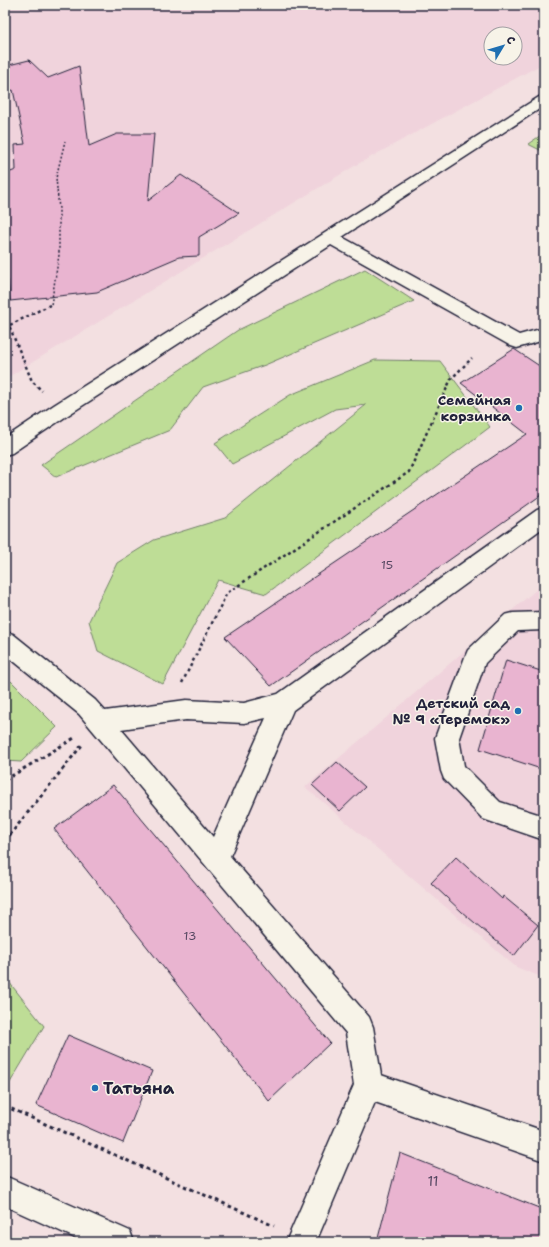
<svg xmlns="http://www.w3.org/2000/svg" width="549" height="1247" viewBox="0 0 549 1247" font-family="'Shantell Sans',sans-serif">
<style>
.built{fill:#f0d3dc;fill-rule:evenodd}
.green{fill:#bedd96;stroke:#708068}
.building{fill:#e9b4d0;stroke:#22223b}
.lines{fill:none;stroke-linecap:round;stroke-linejoin:round}
.minor-casing{stroke:#22223b;stroke-width:3}
.path-far2{stroke:#22223b;stroke-width:1.5;stroke-dasharray:2 2;stroke-linecap:butt}
.path-far1{stroke:#22223b;stroke-width:2.5;stroke-dasharray:3 3;stroke-linecap:butt}
.path{stroke:#22223b;stroke-width:3;stroke-dasharray:3.5 3.5;stroke-linecap:butt}
.minor{fill:#f7f3e8;fill-rule:evenodd}
.poi-dot{fill:#1f6fb2;stroke:#f7f3e8;stroke-width:1.5}
.labels{text-anchor:middle;stroke-width:3;stroke-linejoin:round;paint-order:stroke}
.number-label{font-size:12px;fill:#544660}
.poi-label{font-size:14px;font-weight:bold;fill:#22223b;stroke:#f7f3e8;text-anchor:end}
.near-number-label{font-size:14px;fill:#544660}
.near-poi-label{font-size:17px;font-weight:bold;fill:#22223b;stroke:#f7f3e8;text-anchor:start}
</style>
<rect width="100%" height="100%" fill="#f3e0e1"/>
<filter id="ink" filterUnits="userSpaceOnUse"><feTurbulence type="fractalNoise" baseFrequency=".025" numOctaves="2"/><feDisplacementMap in="SourceGraphic" scale="8" xChannelSelector="R" yChannelSelector="G"/><feConvolveMatrix kernelMatrix="1 2 1 2 8 2 1 2 1" color-interpolation-filters="sRGB"/></filter>
<g filter="url(#ink)">
<g class="built">
<path d="M 5,5 L 544,5 L 544,63 L 356,165 L 5,379 ZM 491,34 L 515,34 L 515,58 L 491,58 Z"/>
<path d="M 544,583 L 544,978 L 516,967 L 305,787 Z"/>
</g>
<g class="green">
<path d="M 544,133 L 544,152 L 528,144 Z"/>
<path d="M 365,269 L 414,301 L 265,365 L 203,387 L 170,430 L 56,477 L 41,465 L 238,330 Z"/>
<path d="M 375,360 L 440,361 L 490,427 L 266,594 L 218,580 L 163,684 L 98,651 L 89,621 L 117,563 L 154,540 L 225,518 L 366,405 L 335,409 L 232,464 L 215,443 L 290,395 Z"/>
<path d="M 11,681 L 57,727 L 21,762 L 5,761 L 5,686 Z"/>
<path d="M 5,977 L 44,1026 L 5,1091 Z"/>
</g>
<g class="building">
<path d="M 29,60 L 48,78 L 79,66 L 89,146 L 117,134 L 154,134 L 148,201 L 181,175 L 239,213 L 199,237 L 199,256 L 179,257 L 97,292 L 10,301 L 8,280 L 6,280 L 5,255 L 5,174 L 16,170 L 15,145 L 25,144 L 13,90 L 5,92 L 5,66 Z"/>
<path d="M 514,349 L 544,369 L 544,493 L 271,686 L 225,637 L 527,434 L 461,383 Z"/>
<path d="M 506,660 L 544,672 L 544,770 L 480,749 Z"/>
<path d="M 337,762 L 365,787 L 340,811 L 312,785 Z"/>
<path d="M 113,785 L 330,1043 L 269,1101 L 54,829 Z"/>
<path d="M 456,857 L 502,899 L 503,896 L 538,925 L 514,956 L 462,912 L 431,883 Z"/>
<path d="M 68,1035 L 152,1071 L 123,1143 L 36,1105 Z"/>
<path d="M 400,1153 L 544,1210 L 544,1242 L 377,1242 Z"/>
</g>
<g class="lines">
<defs>
<g id="minor">
<path d="M 544,96 L 544,106 L 342,237 L 519,335 L 544,328 L 544,340 L 517,348 L 511,346 L 331,245 L 68,415 L 12,453 L 5,455 L 5,438 L 54,405 L 539,97 Z"/>
<path d="M 544,508 L 544,527 L 293,710 L 230,856 L 369,1017 L 373,1027 L 381,1075 L 544,1131 L 544,1161 L 375,1102 L 316,1242 L 286,1242 L 354,1085 L 346,1033 L 79,714 L 5,654 L 5,632 L 13,634 L 95,700 L 105,711 L 186,700 L 244,703 L 278,694 L 537,510 ZM 266,718 L 213,837 L 121,729 L 186,720 L 244,723 Z"/>
<path d="M 544,612 L 544,630 L 518,631 L 485,663 L 459,738 L 464,766 L 500,802 L 544,816 L 544,840 L 483,819 L 444,779 L 441,771 L 435,738 L 465,657 L 468,650 L 505,615 L 513,613 Z"/>
<path d="M 5,1176 L 130,1231 L 134,1242 L 84,1242 L 5,1206 Z"/>
</g>
</defs>
<use href="#minor" class="minor-casing"/>
<path class="path-far2" d="M 48,306 L 51,305 L 59,255 L 59,209 L 56,178 L 65,141"/>
<g class="path-far1">
<path d="M 5,316 L 32,381 L 42,391"/>
<path d="M 10,325 L 50,305"/>
<path d="M 182,683 L 227,593 L 409,472 L 451,379 L 472,358"/>
</g>
<g class="path">
<path d="M 5,780 L 76,737"/>
<path d="M 5,841 L 82,745"/>
<path d="M 5,1106 L 274,1226"/>
</g>
<use href="#minor" class="minor"/>
</g>
</g>
<g class="poi-dot">
<circle cx="519" cy="408" r="4"/>
<circle cx="518" cy="711" r="4"/>
<circle cx="95" cy="1088" r="4"/>
</g>
<g class="labels">
<g class="number-label">
<text x="387" y="569">15</text>
<text x="190" y="940">13</text>
</g>
<g class="poi-label">
<text x="511" y="405">Семейная<tspan x="511" dy="16">корзинка</tspan></text>
<text x="510" y="708">Детский сад<tspan x="510" dy="16">№ 9 «Теремок»</tspan></text>
</g>
<g class="near-number-label">
<text x="433" y="1186">11</text>
</g>
<g class="near-poi-label">
<text x="103" y="1094">Татьяна</text>
</g>
</g>
<rect width="549" height="1247" fill="none" stroke="#f7f3e8" stroke-width="20"/>
<rect x="10" y="10" width="529" height="1227" fill="none" stroke="#22223b" stroke-width="1.5" filter="url(#ink)"/>
<g transform="translate(503 46) rotate(52)"><circle r="19" fill="#f7f3e8" stroke="#a29fa3"/>
<path d="M0-3L7 15L0 10L-7 15Z" fill="#1f6fb2"/>
<text y="-6" font-size="11" font-weight="bold" text-anchor="middle" fill="#22223b">С</text>
</g>
</svg>
